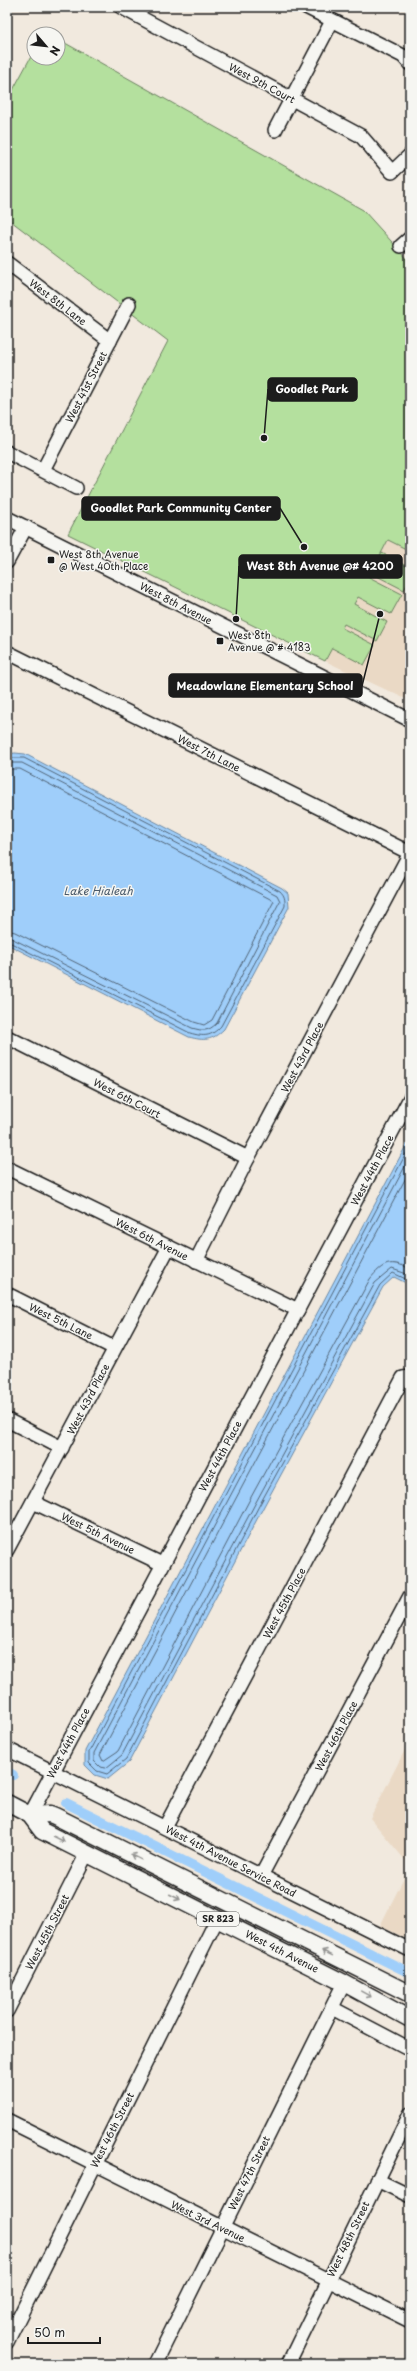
<svg xmlns="http://www.w3.org/2000/svg" width="417" height="2371" viewBox="0 0 417 2371" font-family="'Playpen Sans',sans-serif">
<style>
.built{fill:#ead9c5}
.green{fill:#b4e09e;stroke:#687e5d}
.water{fill:#9fcefa;stroke:#6b87a1}
.lines{fill:none;stroke-linecap:round;stroke-linejoin:round}
.shore{stroke:#506375;stroke-width:1}
.canal{stroke:#9fcefa;stroke-width:10}
.minor-casing{stroke:#1c1c1c;stroke-width:16}
.major-casing{stroke:#1c1c1c;stroke-width:19}
.minor{stroke:#f6f6f2;stroke-width:13}
.major{stroke:#f6f6f2;stroke-width:16}
.oneway{stroke:#949492}
.poi-dot{fill:#1c1c1c;stroke:#f6f6f2;stroke-width:1.5}
.labels{text-anchor:middle;stroke-width:3;stroke-linejoin:round;paint-order:stroke}
.shield{fill:#f6f6f2;stroke:#5d5d5c;stroke-width:1}
.shield-label{font-size:9px;font-weight:bold;fill:#1c1c1c}
.street-label{font-size:10px;fill:#1c1c1c;stroke:#f6f6f2}
.poi-label{font-size:10px;fill:#1c1c1c;stroke:#f6f6f2;text-anchor:start}
.water-label{font-size:11px;font-style:italic;fill:#4a5a6a;stroke:#f6f6f2}
.leader{fill:none;stroke:#1c1c1c;stroke-width:1.5}
.callout-dot{fill:#1c1c1c;stroke:#f6f6f2;stroke-width:1.5}
.callout{fill:#1c1c1c;stroke:#1c1c1c;stroke-width:1.5}
.callout-label{font-size:11px;text-anchor:middle;font-weight:bold;fill:#fff}
</style>
<rect width="100%" height="100%" fill="#f1e9de"/>
<filter id="ink" filterUnits="userSpaceOnUse"><feTurbulence type="fractalNoise" baseFrequency=".025" numOctaves="2"/><feDisplacementMap in="SourceGraphic" scale="8" xChannelSelector="R" yChannelSelector="G"/><feConvolveMatrix kernelMatrix="1 2 1 2 8 2 1 2 1" color-interpolation-filters="sRGB"/></filter>
<g filter="url(#ink)">
<g class="built">
<path d="M 388,540 L 410,551 L 410,701 L 325,661 Z"/>
<path d="M 410,1740 L 410,1940 L 380,1926 L 410,1866 L 370,1818 Z"/>
</g>
<g class="green">
<path d="M 58,39 L 363,210 L 410,262 L 410,551 L 388,540 L 369,577 L 402,594 L 391,614 L 358,597 L 354,604 L 387,622 L 377,641 L 344,624 L 342,628 L 375,645 L 364,665 L 332,648 L 325,661 L 68,534 L 168,341 L 7,218 L 7,101 L 34,51 L 34,58 L 58,58 Z"/>
<path d="M 382,553 L 410,568 L 410,579 L 404,590 L 371,573 Z"/>
</g>
<g class="water">
<path d="M 15,753 L 25,754 L 282,888 L 288,893 L 289,907 L 224,1029 C 212,1041 204,1041 189,1037 L 7,944 L 7,754 Z"/>
<path d="M 410,1138 L 410,1285 L 394,1277 L 383,1287 L 264,1506 L 129,1762 L 108,1779 L 95,1775 L 85,1765 L 85,1751 Z"/>
</g>
<g class="lines">
<g class="shore">
<path d="M 7,758 L 24,758 L 280,891 C 285,896 285,899 285,906 L 221,1026 C 211,1037 204,1037 190,1033 L 7,941"/>
<path d="M 7,763 L 22,763 L 277,895 L 280,901 L 217,1023 C 208,1032 203,1031 192,1028 L 7,936"/>
<path d="M 7,769 L 20,769 L 274,901 L 212,1020 L 204,1025 L 194,1022 L 15,932 L 7,930"/>
<path d="M 410,1146 L 89,1752 L 89,1763 L 97,1771 L 107,1774 L 126,1759 L 260,1504 L 380,1285 L 393,1273 L 410,1281"/>
<path d="M 410,1157 L 94,1753 L 94,1761 L 100,1767 L 106,1768 L 122,1755 L 256,1502 L 375,1283 L 392,1269 L 410,1275"/>
<path d="M 410,1170 L 100,1755 L 103,1761 L 118,1751 L 250,1499 L 370,1279 C 383,1263 391,1259 410,1269"/>
</g>
<g class="canal">
<path d="M 7,1772 L 13,1775"/>
<path d="M 66,1803 L 410,1973"/>
</g>
<defs>
<g id="minor">
<path d="M 121,7 L 361,136 L 392,172 L 410,155"/>
<path d="M 306,7 L 403,56 L 410,64"/>
<path d="M 275,130 L 332,21"/>
<path d="M 401,246 L 410,238"/>
<path d="M 7,263 L 110,341"/>
<path d="M 7,452 L 76,488"/>
<path d="M 43,470 L 129,304"/>
<path d="M 7,518 L 410,720"/>
<path d="M 7,562 L 26,527"/>
<path d="M 7,652 L 410,853"/>
<path d="M 7,1037 L 248,1158"/>
<path d="M 7,1168 L 298,1310"/>
<path d="M 196,1261 L 248,1158 L 410,853"/>
<path d="M 7,1294 L 114,1348"/>
<path d="M 7,1420 L 62,1448"/>
<path d="M 33,1502 L 162,1564"/>
<path d="M 7,1550 L 169,1247"/>
<path d="M 7,1749 L 410,1950"/>
<path d="M 30,1815 L 410,1098"/>
<path d="M 165,1827 L 403,1378 L 410,1377"/>
<path d="M 261,1876 L 410,1596"/>
<path d="M 332,2008 L 410,2049"/>
<path d="M 7,2011 L 87,1853"/>
<path d="M 7,2120 L 410,2321"/>
<path d="M 377,2180 L 410,2196"/>
<path d="M 7,2342 L 217,1919"/>
<path d="M 155,2364 L 344,1983"/>
<path d="M 288,2364 L 410,2114"/>
</g>
<g id="major">
<path d="M 7,1803 L 30,1815 L 42,1831 L 344,1983 L 410,2019"/>
<path d="M 30,1815 L 50,1814 L 55,1816 L 410,1994"/>
</g>
</defs>
<use href="#minor" class="minor-casing"/>
<use href="#major" class="major-casing"/>
<use href="#minor" class="minor"/>
<use href="#major" class="major"/>
</g>
<defs><path id="oneway-shaft" d="M-6 0H5M1.5-3L5.5 0L1.5 3" fill="none" stroke-width="1.6" stroke-linecap="round" stroke-linejoin="round"/></defs>
<g class="oneway">
<use href="#oneway-shaft" transform="translate(59 1839) rotate(26)"/>
<use href="#oneway-shaft" transform="translate(136 1857) rotate(-153)"/>
<use href="#oneway-shaft" transform="translate(175 1897) rotate(27)"/>
<use href="#oneway-shaft" transform="translate(327 1953) rotate(-154)"/>
<use href="#oneway-shaft" transform="translate(366 1994) rotate(29)"/>
</g>
</g>
<g class="poi-dot">
<rect x="47" y="556" width="8" height="8" rx="2"/>
<rect x="216" y="637" width="8" height="8" rx="2"/>
</g>
<g class="labels">
<rect class="shield" x="197" y="1912" width="42" height="14" rx="3"/>
<g class="shield-label">
<text x="218" y="1922">SR 823</text>
</g>
<g class="street-label">
<text transform="translate(262 83) rotate(28)" y="4">West 9th Court</text>
<text transform="translate(58 302) rotate(37)" y="4">West 8th Lane</text>
<text transform="translate(86 387) rotate(-63)" y="4">West 41st Street</text>
<text transform="translate(176 603) rotate(27)" y="4">West 8th Avenue</text>
<text transform="translate(209 753) rotate(27)" y="4">West 7th Lane</text>
<text transform="translate(302 1057) rotate(-62)" y="4">West 43rd Place</text>
<text transform="translate(127 1098) rotate(27)" y="4">West 6th Court</text>
<text transform="translate(372 1170) rotate(-62)" y="4">West 44th Place</text>
<text transform="translate(152 1239) rotate(27)" y="4">West 6th Avenue</text>
<text transform="translate(61 1321) rotate(26)" y="4">West 5th Lane</text>
<text transform="translate(88 1399) rotate(-62)" y="4">West 43rd Place</text>
<text transform="translate(220 1456) rotate(-62)" y="4">West 44th Place</text>
<text transform="translate(98 1533) rotate(26)" y="4">West 5th Avenue</text>
<text transform="translate(284 1603) rotate(-62)" y="4">West 45th Place</text>
<text transform="translate(336 1736) rotate(-62)" y="4">West 46th Place</text>
<text transform="translate(68 1743) rotate(-62)" y="4">West 44th Place</text>
<text transform="translate(231 1861) rotate(27)" y="4">West 4th Avenue Service Road</text>
<text transform="translate(47 1932) rotate(-63)" y="4">West 45th Street</text>
<text transform="translate(282 1951) rotate(27)" y="4">West 4th Avenue</text>
<text transform="translate(112 2130) rotate(-63)" y="4">West 46th Street</text>
<text transform="translate(249 2173) rotate(-64)" y="4">West 47th Street</text>
<text transform="translate(208 2221) rotate(26)" y="4">West 3rd Avenue</text>
<text transform="translate(348 2239) rotate(-64)" y="4">West 48th Street</text>
</g>
<g class="poi-label">
<text x="59" y="558">West 8th Avenue<tspan x="59" dy="12">@ West 40th Place</tspan></text>
<text x="228" y="639">West 8th<tspan x="228" dy="12">Avenue @ # 4183</tspan></text>
</g>
<g class="water-label">
<text x="98" y="895">Lake Hialeah</text>
</g>
</g>
<path class="leader" d="M264 438L268 389M304 547L280 508M236 619L239 566M380 614L362 686"/>
<g class="callout-dot">
<circle cx="264" cy="438" r="4"/>
<circle cx="304" cy="547" r="4"/>
<circle cx="236" cy="619" r="4"/>
<circle cx="380" cy="614" r="4"/>
</g>
<g class="callout">
<rect x="268" y="378" width="89" height="23" rx="4"/>
<rect x="82" y="497" width="198" height="23" rx="4"/>
<rect x="239" y="555" width="163" height="23" rx="4"/>
<rect x="169" y="674" width="193" height="23" rx="4"/>
</g>
<g class="callout-label">
<text x="312" y="393">Goodlet Park</text>
<text x="181" y="512">Goodlet Park Community Center</text>
<text x="320" y="570">West 8th Avenue @# 4200</text>
<text x="265" y="690">Meadowlane Elementary School</text>
</g>
<rect width="417" height="2371" fill="none" stroke="#f6f6f2" stroke-width="24"/>
<rect x="12" y="12" width="393" height="2347" fill="none" stroke="#1c1c1c" stroke-width="1.5" filter="url(#ink)"/>
<g transform="translate(46 46) rotate(118)"><circle r="19" fill="#f6f6f2" stroke="#9f9f9c"/>
<path d="M0-3L7 15L0 10L-7 15Z" fill="#1c1c1c"/>
<text y="-6" font-size="11" font-weight="bold" text-anchor="middle" fill="#1c1c1c">N</text>
</g>
<path d="M28 2337v6h72v-6" fill="none" stroke="#1c1c1c" stroke-width="2"/>
<text x="34" y="2337" font-size="12" fill="#1c1c1c" stroke="#f6f6f2" stroke-width="3" paint-order="stroke">50 m</text>
</svg>
